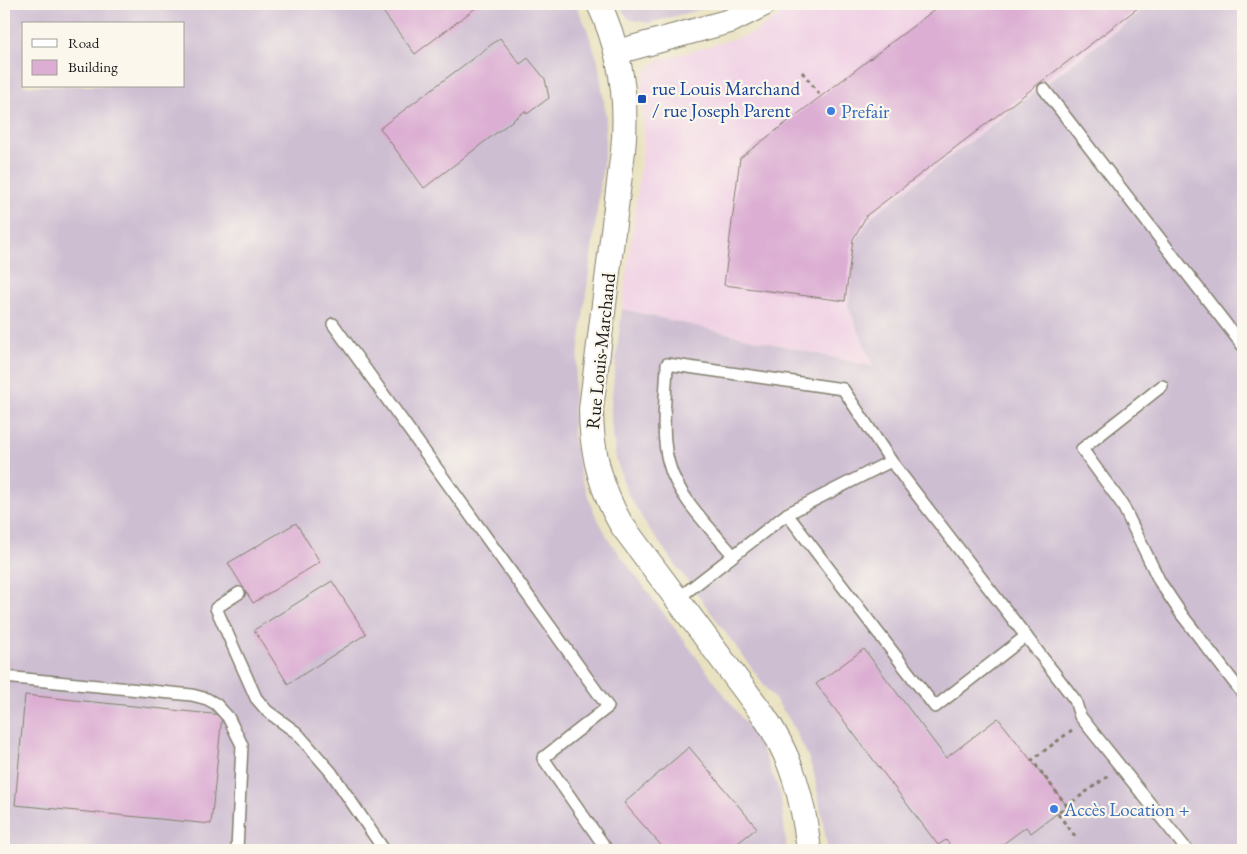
<svg xmlns="http://www.w3.org/2000/svg" width="1247" height="854" viewBox="0 0 1247 854" font-family="'EB Garamond',serif">
<style>
.built{fill:#f0d0e5}
.industrial{fill:#cebed2;fill-rule:evenodd}
.building{fill:#dcaed3}
.lines{fill:none;stroke-linecap:round;stroke-linejoin:round}
.lane-casing{stroke:#827f6e;stroke-width:14}
.street-casing{stroke:#827f6e;stroke-width:26}
.path{stroke:#827f6e;stroke-width:3;stroke-dasharray:4 4;stroke-linecap:butt}
.lane{stroke:#fff;stroke-width:11}
.street{stroke:#fff;stroke-width:24}
.transit-dot{fill:#1a4fb4;stroke:#fbf7ec;stroke-width:2}
.shop-dot{fill:#3f7fe0;stroke:#fbf7ec;stroke-width:2}
.labels{text-anchor:middle;stroke-width:4.5;stroke-linejoin:round;paint-order:stroke}
.transit-label{font-size:19px;fill:#164399;stroke:#fbf7ec;text-anchor:start}
.shop-label{font-size:19px;fill:#366cbe;stroke:#fbf7ec;text-anchor:start}
.street-label{font-size:19px;fill:#1c1c1c;stroke:#fbf7ec}
</style>
<rect width="100%" height="100%" fill="#fbf7ec"/>
<filter id="ink" filterUnits="userSpaceOnUse"><feTurbulence type="fractalNoise" baseFrequency=".02" numOctaves="2"/><feDisplacementMap in="SourceGraphic" scale="10" xChannelSelector="R" yChannelSelector="G"/><feConvolveMatrix kernelMatrix="1 2 1 2 8 2 1 2 1" color-interpolation-filters="sRGB"/></filter>
<filter id="wash" filterUnits="userSpaceOnUse"><feTurbulence type="fractalNoise" baseFrequency=".0096" numOctaves="4" result="noise"/><feDisplacementMap in="SourceGraphic" scale="20" xChannelSelector="R" yChannelSelector="G"/><feGaussianBlur stdDeviation="1.12" result="paint"/><feColorMatrix in="noise" values="0 0 0 0 0 0 0 0 0 0 0 0 0 0 0 0 0 1.4 0 .05"/><feComposite in="paint" operator="in"/></filter>
<g filter="url(#wash)">
<rect width="100%" height="100%" fill="#e9e2c1"/>
<path class="built" d="M 795,4 L 1151,4 L 873,215 L 848,306 L 875,367 L 622,309 L 643,149 L 644,121 L 642,85 L 645,73 L 654,63 L 661,60 L 754,33 Z"/>
<g class="industrial">
<path d="M 4,4 L 575,4 L 585,24 L 598,61 L 606,116 L 605,150 L 574,386 L 573,434 L 580,473 L 593,510 L 609,540 L 744,721 L 761,747 L 780,792 L 787,850 L 4,850 ZM 24,24 L 184,24 L 184,86 L 24,86 Z"/>
<path d="M 618,4 L 721,4 L 649,23 L 629,19 Z"/>
<path d="M 1151,4 L 1243,4 L 1243,850 L 828,850 L 814,774 L 807,754 L 788,717 L 649,529 L 627,493 L 616,459 L 611,422 L 611,403 L 622,309 L 874,367 L 848,306 L 856,240 L 873,215 Z"/>
</g>
<g id="blocks">
<g class="building">
<path d="M 377,4 L 481,4 L 415,54 Z"/>
<path d="M 942,4 L 1143,4 L 867,215 L 853,239 L 845,301 L 724,285 L 740,158 Z"/>
<path d="M 500,38 L 520,64 L 528,58 L 545,79 L 549,98 L 527,114 L 525,111 L 424,188 L 380,128 Z"/>
<path d="M 296,523 L 320,562 L 253,603 L 228,563 Z"/>
<path d="M 332,581 L 366,634 L 288,684 L 254,630 Z"/>
<path d="M 864,649 L 946,758 L 998,718 L 1067,806 L 1031,833 L 1026,827 L 995,850 L 954,850 L 946,840 L 938,845 L 816,684 Z"/>
<path d="M 25,695 L 222,715 L 211,824 L 15,805 Z"/>
<path d="M 689,747 L 757,828 L 729,850 L 665,850 L 624,803 Z"/>
</g>
</g>
</g>
<g filter="url(#ink)">
<use href="#blocks" fill-opacity="0" stroke="#827f6e" stroke-width="1"/>
<g class="lines">
<defs>
<g id="lane">
<path d="M 1044,89 L 1243,346"/>
<path d="M 333,324 L 608,707 L 543,758 L 607,850"/>
<path d="M 1162,386 L 1082,449 L 1122,504 L 1160,582 L 1182,615 L 1243,694"/>
<path d="M 787,514 L 935,707 L 1026,636"/>
<path d="M 733,555 C 712,530 677,496 669,464 C 660,433 666,396 667,364 L 843,389 L 891,461"/>
<path d="M 239,593 L 216,608 L 256,698 L 267,711 L 297,733 L 331,772 L 384,850"/>
<path d="M 676,600 L 787,514 L 891,461 L 1075,700 L 1080,716 L 1187,850"/>
<path d="M 4,677 L 192,695 L 207,699 L 216,704 L 228,717 L 242,745 L 237,850"/>
</g>
<g id="street">
<path d="M 599,4 C 621,51 628,100 623,151 L 591,409 C 591,451 600,488 621,524 L 762,713 C 792,756 803,799 809,850"/>
<path d="M 617,52 L 730,21 L 764,4"/>
</g>
</defs>
<use href="#lane" class="lane-casing"/>
<use href="#street" class="street-casing"/>
<g class="path">
<path d="M 802,72 L 821,96"/>
<path d="M 1067,806 L 1032,760 L 1072,730"/>
<path d="M 1075,836 L 1057,813 L 1108,776"/>
</g>
<use href="#lane" class="lane"/>
<use href="#street" class="street"/>
</g>
</g>
<rect class="transit-dot" x="637" y="94" width="10" height="10" rx="2.5"/>
<g class="shop-dot">
<circle cx="831" cy="111" r="5"/>
<circle cx="1054" cy="809" r="5"/>
</g>
<g class="labels">
<g class="transit-label">
<text x="652" y="95">rue Louis Marchand<tspan x="652" dy="22">/ rue Joseph Parent</tspan></text>
</g>
<g class="shop-label">
<text x="841" y="118">Prefair</text>
<text x="1064" y="816">Accès Location +</text>
</g>
<g class="street-label">
<text transform="translate(600 351) rotate(-84)" y="7">Rue Louis-Marchand</text>
</g>
</g>
<rect width="1247" height="854" fill="none" stroke="#fbf7ec" stroke-width="20"/>
<rect x="22" y="22" width="162" height="65" fill="#fbf7ec" stroke="#a29f99"/>
<rect x="32" y="39" width="25" height="8" fill="#ffffff" stroke="#a29f99"/>
<text x="68" y="48" font-size="15" fill="#1c1c1c">Road</text>
<rect x="32" y="60" width="25" height="15" fill="#dcaed3" stroke="#a29f99"/>
<text x="68" y="72" font-size="15" fill="#1c1c1c">Building</text>
</svg>
